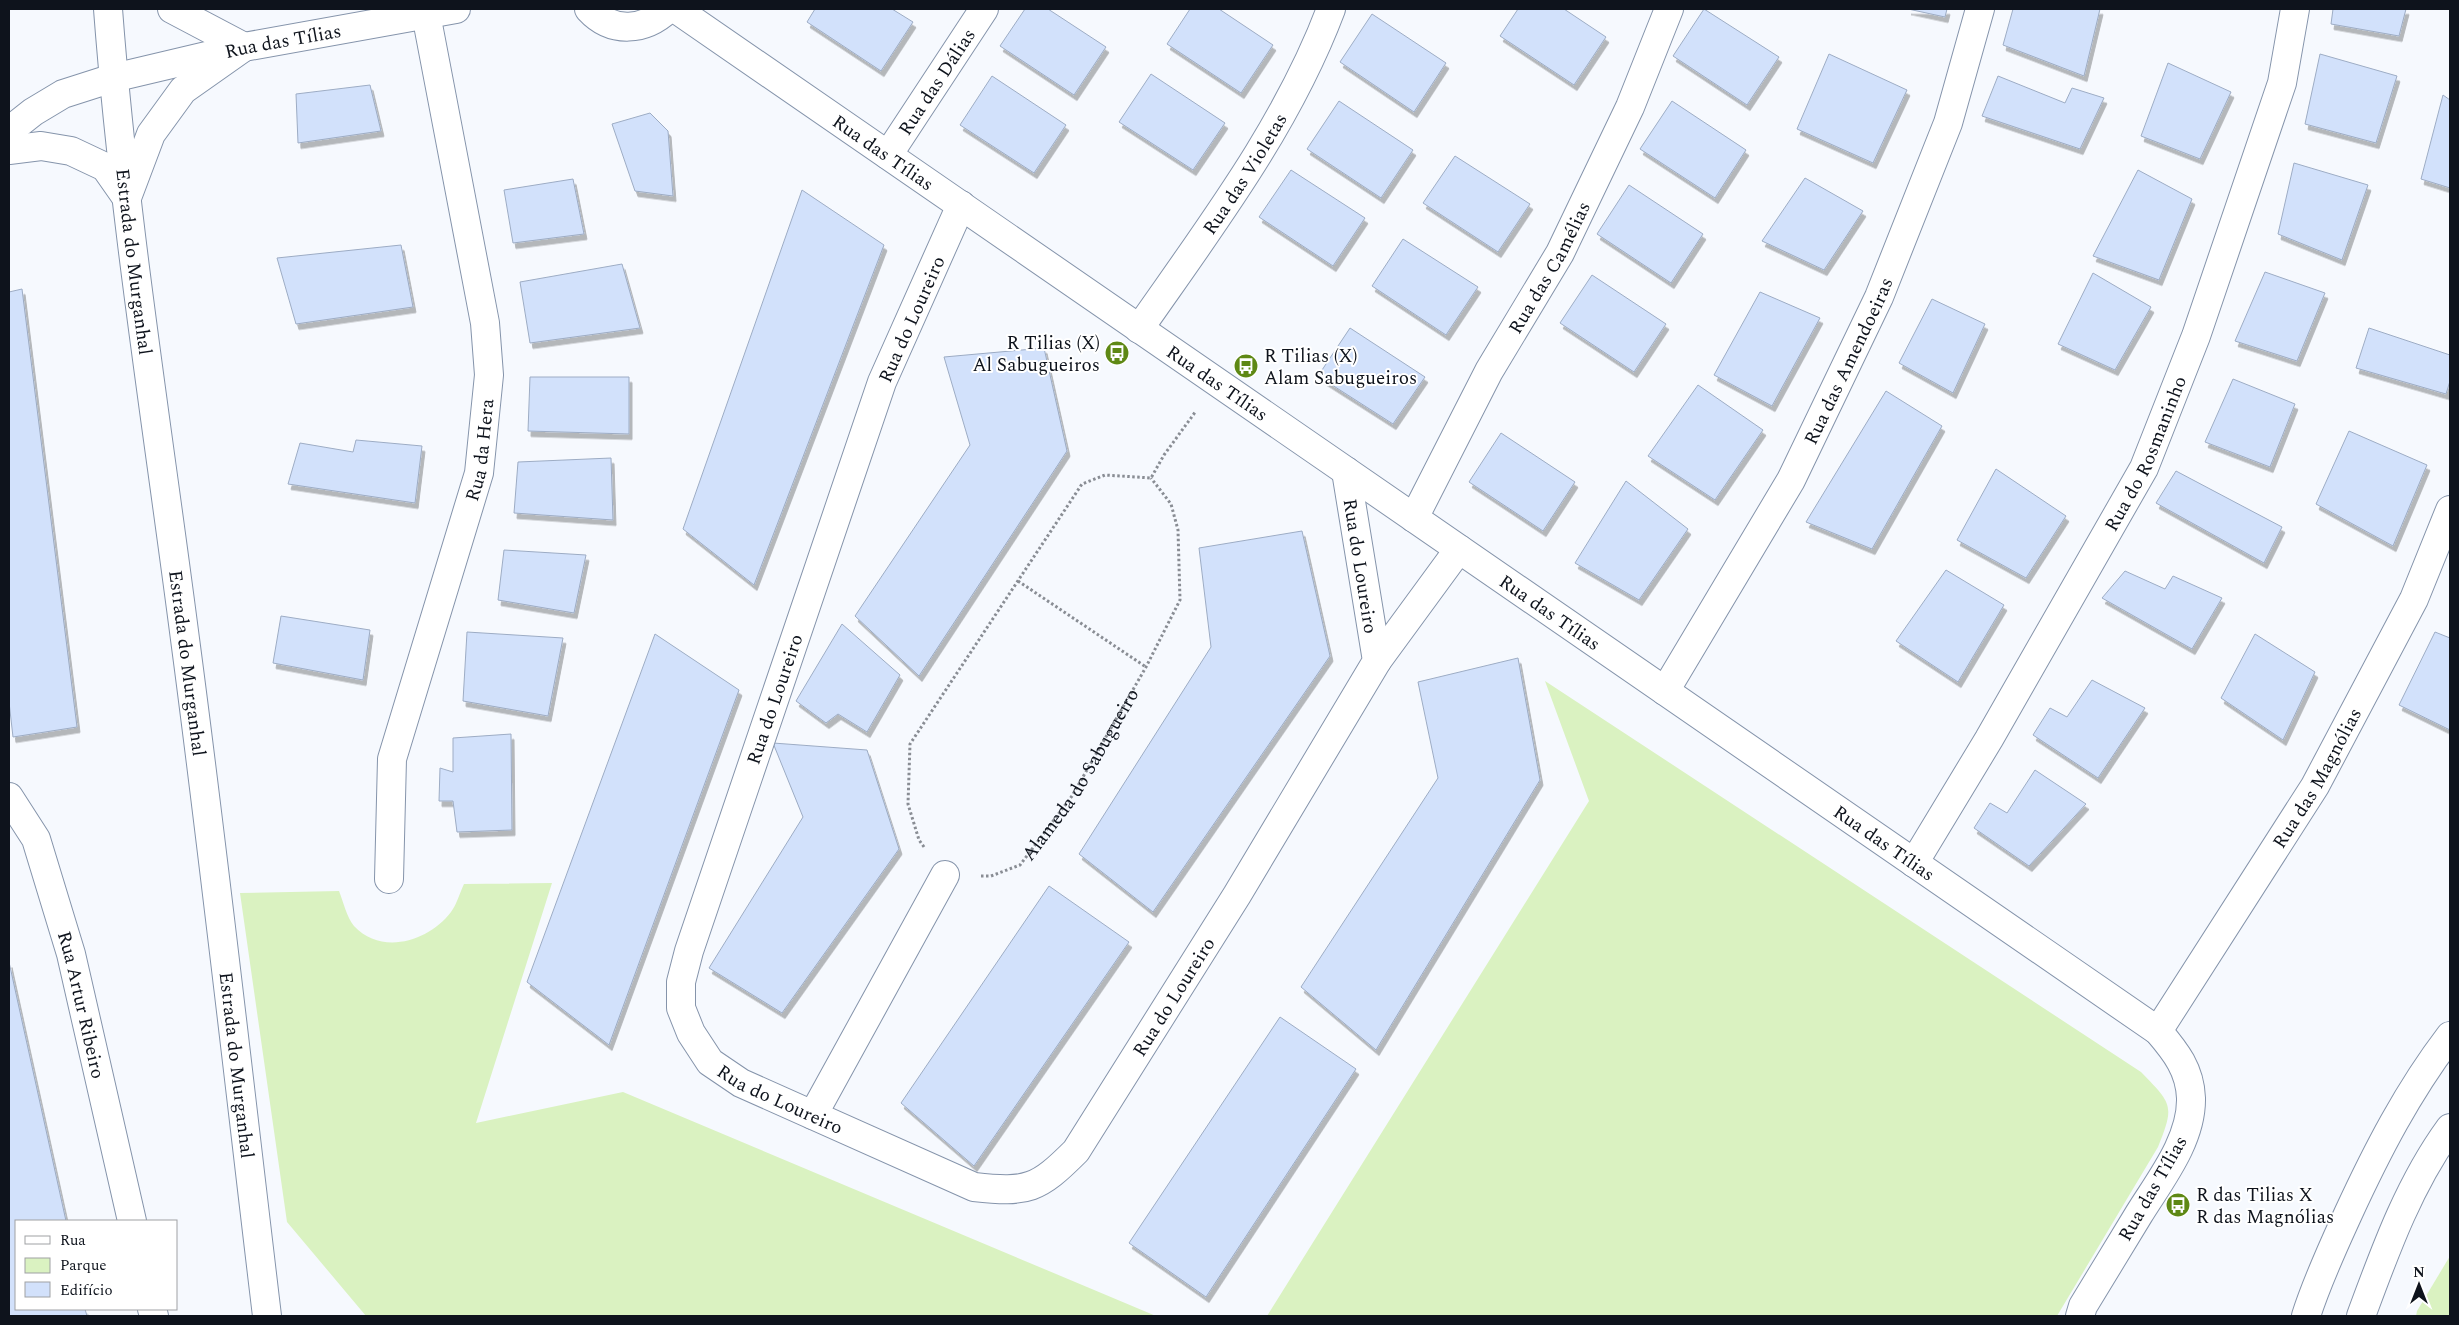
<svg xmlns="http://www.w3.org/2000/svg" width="2459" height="1325" viewBox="0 0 2459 1325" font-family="Spectral,serif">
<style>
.green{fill:#daf2c1}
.building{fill:#d2e1fb;stroke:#9dacc4;filter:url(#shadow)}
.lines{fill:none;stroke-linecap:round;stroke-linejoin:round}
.minor-casing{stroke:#8594ab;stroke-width:30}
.tertiary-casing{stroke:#8594ab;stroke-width:30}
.secondary-casing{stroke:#8594ab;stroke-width:30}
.path{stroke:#898d94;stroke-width:3;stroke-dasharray:2.5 2.5;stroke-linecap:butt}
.minor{stroke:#fff;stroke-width:28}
.tertiary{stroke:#fff;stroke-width:28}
.secondary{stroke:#fff;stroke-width:28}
.labels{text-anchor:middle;stroke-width:4;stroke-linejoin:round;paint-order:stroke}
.street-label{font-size:19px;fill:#0e131c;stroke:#fff}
.poi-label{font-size:19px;fill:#0e131c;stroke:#fff;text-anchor:start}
</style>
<defs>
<filter id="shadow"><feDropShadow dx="3" dy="5.5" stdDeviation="0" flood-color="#0004"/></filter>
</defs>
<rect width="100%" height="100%" fill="#f6f9fe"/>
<g class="green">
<path d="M 1545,681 L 2141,1072 C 2172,1104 2175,1105 2158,1147 L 2057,1316 L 1267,1316 L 1589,801 Z"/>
<path d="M 552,883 L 476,1123 L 623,1092 L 1156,1316 L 366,1316 L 287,1222 L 240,893 L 339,891 C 343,901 347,918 354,926 C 382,956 429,941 451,912 C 457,904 460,892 464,884 Z"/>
<path d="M 2450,1256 L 2450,1316 L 2416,1316 L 2417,1311 Z"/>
</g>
<g class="building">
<path d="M 815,9 L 892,9 L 913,22 L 881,71 L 807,22 Z"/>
<path d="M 1025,9 L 1048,9 L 1106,47 L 1074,95 L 1000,46 Z"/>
<path d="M 1190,9 L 1219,9 L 1273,45 L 1241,93 L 1167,44 Z"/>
<path d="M 1518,9 L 1564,9 L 1606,37 L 1574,85 L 1500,36 Z"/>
<path d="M 1704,9 L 1779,57 L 1747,105 L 1673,56 Z"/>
<path d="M 1908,9 L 1947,9 L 1945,17 Z"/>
<path d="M 2013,9 L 2100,9 L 2084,76 L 2003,45 Z"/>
<path d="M 2333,9 L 2406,9 L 2399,36 L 2331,24 Z"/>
<path d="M 1372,14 L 1446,63 L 1414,112 L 1340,62 Z"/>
<path d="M 1829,54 L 1907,90 L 1873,163 L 1797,129 Z"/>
<path d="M 2320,54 L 2397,76 L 2376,143 L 2305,124 Z"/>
<path d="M 2168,63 L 2231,92 L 2200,159 L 2141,136 Z"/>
<path d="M 1151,74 L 1225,123 L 1193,170 L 1119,122 Z"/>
<path d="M 992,76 L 1066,125 L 1034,173 L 960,125 Z"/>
<path d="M 1998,76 L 2065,103 L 2072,88 L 2104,98 L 2080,149 L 1982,116 Z"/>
<path d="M 370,85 L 381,131 L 298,143 L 296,94 Z"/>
<path d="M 2443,95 L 2450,100 L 2450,188 L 2421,179 Z"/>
<path d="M 1339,101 L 1413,150 L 1381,198 L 1307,149 Z"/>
<path d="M 1672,101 L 1746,150 L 1715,198 L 1640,149 Z"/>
<path d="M 650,113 L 668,131 L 673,196 L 635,191 L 612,124 Z"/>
<path d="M 1455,156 L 1530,204 L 1498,252 L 1423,203 Z"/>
<path d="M 2294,163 L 2368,185 L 2342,260 L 2278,234 Z"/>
<path d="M 1291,170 L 1365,218 L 1333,266 L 1259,217 Z"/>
<path d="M 2138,170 L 2192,199 L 2159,280 L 2093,256 Z"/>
<path d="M 1805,178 L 1863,211 L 1824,270 L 1762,241 Z"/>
<path d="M 573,179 L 584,234 L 513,243 L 504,190 Z"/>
<path d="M 1629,185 L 1703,234 L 1671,283 L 1597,234 Z"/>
<path d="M 802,190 L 884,245 L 754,585 L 683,529 Z"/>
<path d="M 1403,239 L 1478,287 L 1446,335 L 1372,286 Z"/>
<path d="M 401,245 L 413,307 L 296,324 L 277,258 Z"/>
<path d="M 622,264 L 640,328 L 530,343 L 520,282 Z"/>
<path d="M 2265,272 L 2325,293 L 2297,361 L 2235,341 Z"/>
<path d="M 2093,273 L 2151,307 L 2115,370 L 2058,344 Z"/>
<path d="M 1592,275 L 1666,324 L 1634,372 L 1560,323 Z"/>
<path d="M 22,289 L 77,727 L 13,737 L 9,702 L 9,292 Z"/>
<path d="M 1760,292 L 1820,318 L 1772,406 L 1714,375 Z"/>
<path d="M 1932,299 L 1985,324 L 1953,393 L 1899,363 Z"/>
<path d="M 1350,328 L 1425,377 L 1393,424 L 1318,376 Z"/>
<path d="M 2369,328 L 2450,355 L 2450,381 L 2446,394 L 2356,368 Z"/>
<path d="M 1044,348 L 1067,451 L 919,676 L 855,616 L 970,445 L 944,357 Z"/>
<path d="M 530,377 L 629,377 L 629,434 L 528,431 Z"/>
<path d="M 2233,379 L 2295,404 L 2270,467 L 2205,442 Z"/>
<path d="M 1698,385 L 1763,430 L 1715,500 L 1648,456 Z"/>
<path d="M 1886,391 L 1942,426 L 1872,549 L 1806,522 Z"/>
<path d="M 2349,431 L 2427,465 L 2393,546 L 2316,504 Z"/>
<path d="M 1501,433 L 1575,482 L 1543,531 L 1469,482 Z"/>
<path d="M 356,440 L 422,446 L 415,503 L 288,484 L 300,443 L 353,452 Z"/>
<path d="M 611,458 L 613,520 L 514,513 L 518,462 Z"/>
<path d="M 1996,469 L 2066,516 L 2026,578 L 1957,540 Z"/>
<path d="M 2176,471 L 2282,527 L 2264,563 L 2156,503 Z"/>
<path d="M 1626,481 L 1688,529 L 1639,600 L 1575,563 Z"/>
<path d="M 1302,531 L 1330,656 L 1153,912 L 1079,854 L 1211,647 L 1199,548 Z"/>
<path d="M 504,550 L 586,555 L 574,613 L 498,600 Z"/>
<path d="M 1946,570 L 2004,605 L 1958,682 L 1896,641 Z"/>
<path d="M 2125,571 L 2165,589 L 2173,576 L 2222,598 L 2192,649 L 2102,598 Z"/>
<path d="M 281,616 L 370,630 L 363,680 L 273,663 Z"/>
<path d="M 842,624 L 900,675 L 867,732 L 838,714 L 826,723 L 796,701 Z"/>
<path d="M 467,632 L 563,638 L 548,716 L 463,701 Z"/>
<path d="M 2435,632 L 2450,638 L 2450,730 L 2399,705 Z"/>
<path d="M 655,634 L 739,690 L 609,1045 L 527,982 Z"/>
<path d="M 2255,634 L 2315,672 L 2283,740 L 2221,698 Z"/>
<path d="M 1518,658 L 1540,780 L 1376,1050 L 1301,987 L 1438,778 L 1418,682 Z"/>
<path d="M 2092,680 L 2145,708 L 2098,778 L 2033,735 L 2050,708 L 2067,717 Z"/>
<path d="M 511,734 L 512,830 L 457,832 L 453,801 L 439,801 L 440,768 L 453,772 L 453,738 Z"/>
<path d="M 773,743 L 867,750 L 899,849 L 782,1013 L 709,968 L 803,817 Z"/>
<path d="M 2035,770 L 2086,804 L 2029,866 L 1974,828 L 1990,803 L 2007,813 Z"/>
<path d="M 1049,886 L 1129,942 L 974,1166 L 901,1103 Z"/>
<path d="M 9,962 L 66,1221 L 16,1221 L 16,1309 L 85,1309 L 87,1316 L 9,1316 Z"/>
<path d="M 1280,1017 L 1356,1069 L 1206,1297 L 1129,1243 Z"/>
</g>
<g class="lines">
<defs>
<g id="minor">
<path id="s2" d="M 888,155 L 984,9"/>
<path id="s3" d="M 961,205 L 882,382 L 689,951 L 681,982 L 681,1008 L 691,1033 L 710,1062 L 741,1083 L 974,1187 C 1028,1193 1038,1189 1076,1151 L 1237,895 L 1377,661 L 1346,471"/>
<path id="s4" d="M 1139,329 C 1210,227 1287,126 1331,9"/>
<path id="s5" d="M 1414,518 L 1489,371 L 1560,253 L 1630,107 L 1669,9"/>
<path d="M 1377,661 L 1459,549"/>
<path id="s6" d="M 1665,691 L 1791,480 L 1879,297 L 1948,123 L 1980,9"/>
<path id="s7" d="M 9,797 L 36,839 L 71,954 L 132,1221"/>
<path id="s8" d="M 1914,863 L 1989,739 L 2144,468 L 2196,336 L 2282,83 L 2295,9"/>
<path id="s9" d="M 389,879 L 392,759 L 479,473 L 489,375 L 485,323 L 426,14"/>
<path id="s10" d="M 2158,1031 L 2315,786 L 2414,599 L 2450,510"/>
<path d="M 813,1115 L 945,875"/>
<path d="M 152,1309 L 154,1316"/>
</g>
<g id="tertiary">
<path id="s11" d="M 108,9 C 124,220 158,430 185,639 C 215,865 240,1091 267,1316"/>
<path d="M 589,9 C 612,34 645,31 668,9"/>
<path id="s12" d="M 676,9 L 2158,1031 C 2176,1052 2190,1070 2191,1098 C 2192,1140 2160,1180 2139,1214 C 2120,1245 2102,1275 2083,1306 L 2080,1316"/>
<path id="s13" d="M 9,131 L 33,112 L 63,94 L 113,78 L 244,47 L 456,9"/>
<path d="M 9,150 L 41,146 L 71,151 L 105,167 L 126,197"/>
<path d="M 128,195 L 151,134 L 183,90 L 244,47 L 172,9"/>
</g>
<g id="secondary">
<path d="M 2306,1316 C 2317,1281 2333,1247 2348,1214 C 2377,1151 2408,1091 2450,1036"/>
<path d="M 2361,1316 C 2385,1251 2409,1184 2450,1128"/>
</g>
</defs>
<use href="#minor" class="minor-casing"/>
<use href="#tertiary" class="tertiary-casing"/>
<use href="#secondary" class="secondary-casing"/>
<g class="path">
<path d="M 1018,581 L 1146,667"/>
<path d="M 924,847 L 919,840 L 908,804 L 910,744 L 1082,484 L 1105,475 L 1151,478 L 1164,455 L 1196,411"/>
<path id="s1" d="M 981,876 L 991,876 L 1020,865 L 1072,796 L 1146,667 L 1180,600 L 1178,530 L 1171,504 L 1151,478"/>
</g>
<use href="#minor" class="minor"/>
<use href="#tertiary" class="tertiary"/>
<use href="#secondary" class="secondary"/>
</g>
<defs>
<symbol id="bus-disc" viewBox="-11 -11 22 22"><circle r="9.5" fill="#5e8814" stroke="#fff"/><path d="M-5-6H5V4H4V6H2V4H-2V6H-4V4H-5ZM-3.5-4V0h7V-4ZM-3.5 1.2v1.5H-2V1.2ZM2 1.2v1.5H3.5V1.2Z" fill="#fff"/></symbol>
</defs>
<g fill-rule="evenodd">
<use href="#bus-disc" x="1103" y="339" width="28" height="28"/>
<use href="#bus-disc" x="1232" y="352" width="28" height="28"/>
<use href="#bus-disc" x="2164" y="1191" width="28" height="28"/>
</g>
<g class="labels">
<g class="street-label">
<text dy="7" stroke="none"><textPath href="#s13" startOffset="292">Rua das Tílias</textPath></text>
<text dy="7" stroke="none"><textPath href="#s2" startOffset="88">Rua das Dálias</textPath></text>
<text dy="7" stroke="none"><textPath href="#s12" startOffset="252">Rua das Tílias</textPath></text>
<text dy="7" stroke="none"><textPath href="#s4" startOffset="188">Rua das Violetas</textPath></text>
<text dy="7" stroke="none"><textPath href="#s11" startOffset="254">Estrada do Murganhal</textPath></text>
<text dy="7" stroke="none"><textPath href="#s5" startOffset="285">Rua das Camélias</textPath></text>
<text transform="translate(911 319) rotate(-66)" y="7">Rua do Loureiro</text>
<text dy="7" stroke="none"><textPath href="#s6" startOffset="378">Rua das Amendoeiras</textPath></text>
<text dy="7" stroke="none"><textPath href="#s12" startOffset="658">Rua das Tílias</textPath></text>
<text dy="7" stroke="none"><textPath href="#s9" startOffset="442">Rua da Hera</textPath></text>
<text dy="7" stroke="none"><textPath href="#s8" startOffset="471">Rua do Rosmaninho</textPath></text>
<text transform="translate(1361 566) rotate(81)" y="7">Rua do Loureiro</text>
<text dy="7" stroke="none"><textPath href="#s12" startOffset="1062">Rua das Tílias</textPath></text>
<text dy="7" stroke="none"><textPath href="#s11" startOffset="659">Estrada do Murganhal</textPath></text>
<text transform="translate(774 699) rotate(-71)" y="7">Rua do Loureiro</text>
<text dy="7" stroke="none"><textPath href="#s1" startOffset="150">Alameda do Sabugueiro</textPath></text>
<text dy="7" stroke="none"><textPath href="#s10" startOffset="299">Rua das Magnólias</textPath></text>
<text dy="7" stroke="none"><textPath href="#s12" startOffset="1468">Rua das Tílias</textPath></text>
<text dy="7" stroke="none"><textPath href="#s3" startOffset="1504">Rua do Loureiro</textPath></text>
<text dy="7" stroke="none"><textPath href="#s7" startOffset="222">Rua Artur Ribeiro</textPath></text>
<text dy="7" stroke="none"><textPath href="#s11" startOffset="1064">Estrada do Murganhal</textPath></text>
<text dy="7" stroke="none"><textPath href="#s3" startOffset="994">Rua do Loureiro</textPath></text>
<text transform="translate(2152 1188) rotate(-60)" y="7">Rua das Tílias</text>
</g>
<g class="poi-label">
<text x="1100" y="349" text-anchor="end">R Tilias (X)<tspan x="1100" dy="22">Al Sabugueiros</tspan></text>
<text x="1264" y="362">R Tilias (X)<tspan x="1264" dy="22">Alam Sabugueiros</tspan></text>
<text x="2196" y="1201">R das Tilias X<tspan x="2196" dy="22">R das Magnólias</tspan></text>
</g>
</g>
<rect width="2459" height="1325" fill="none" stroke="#0e131c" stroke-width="20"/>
<rect x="15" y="1220" width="162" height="90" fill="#ffffff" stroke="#9fa1a4"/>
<rect x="25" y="1236" width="25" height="8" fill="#ffffff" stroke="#9fa1a4"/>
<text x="60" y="1245" font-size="15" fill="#0e131c">Rua</text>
<rect x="25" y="1258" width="25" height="15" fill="#daf2c1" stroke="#9fa1a4"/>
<text x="60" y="1270" font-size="15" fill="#0e131c">Parque</text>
<rect x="25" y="1282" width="25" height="15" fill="#d2e1fb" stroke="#9fa1a4"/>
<text x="60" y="1295" font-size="15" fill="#0e131c">Edifício</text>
<g transform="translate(2419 1285)" stroke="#ffffff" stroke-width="4" paint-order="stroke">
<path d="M0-4L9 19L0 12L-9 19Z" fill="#0e131c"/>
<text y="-8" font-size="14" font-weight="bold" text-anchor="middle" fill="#0e131c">N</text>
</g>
</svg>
